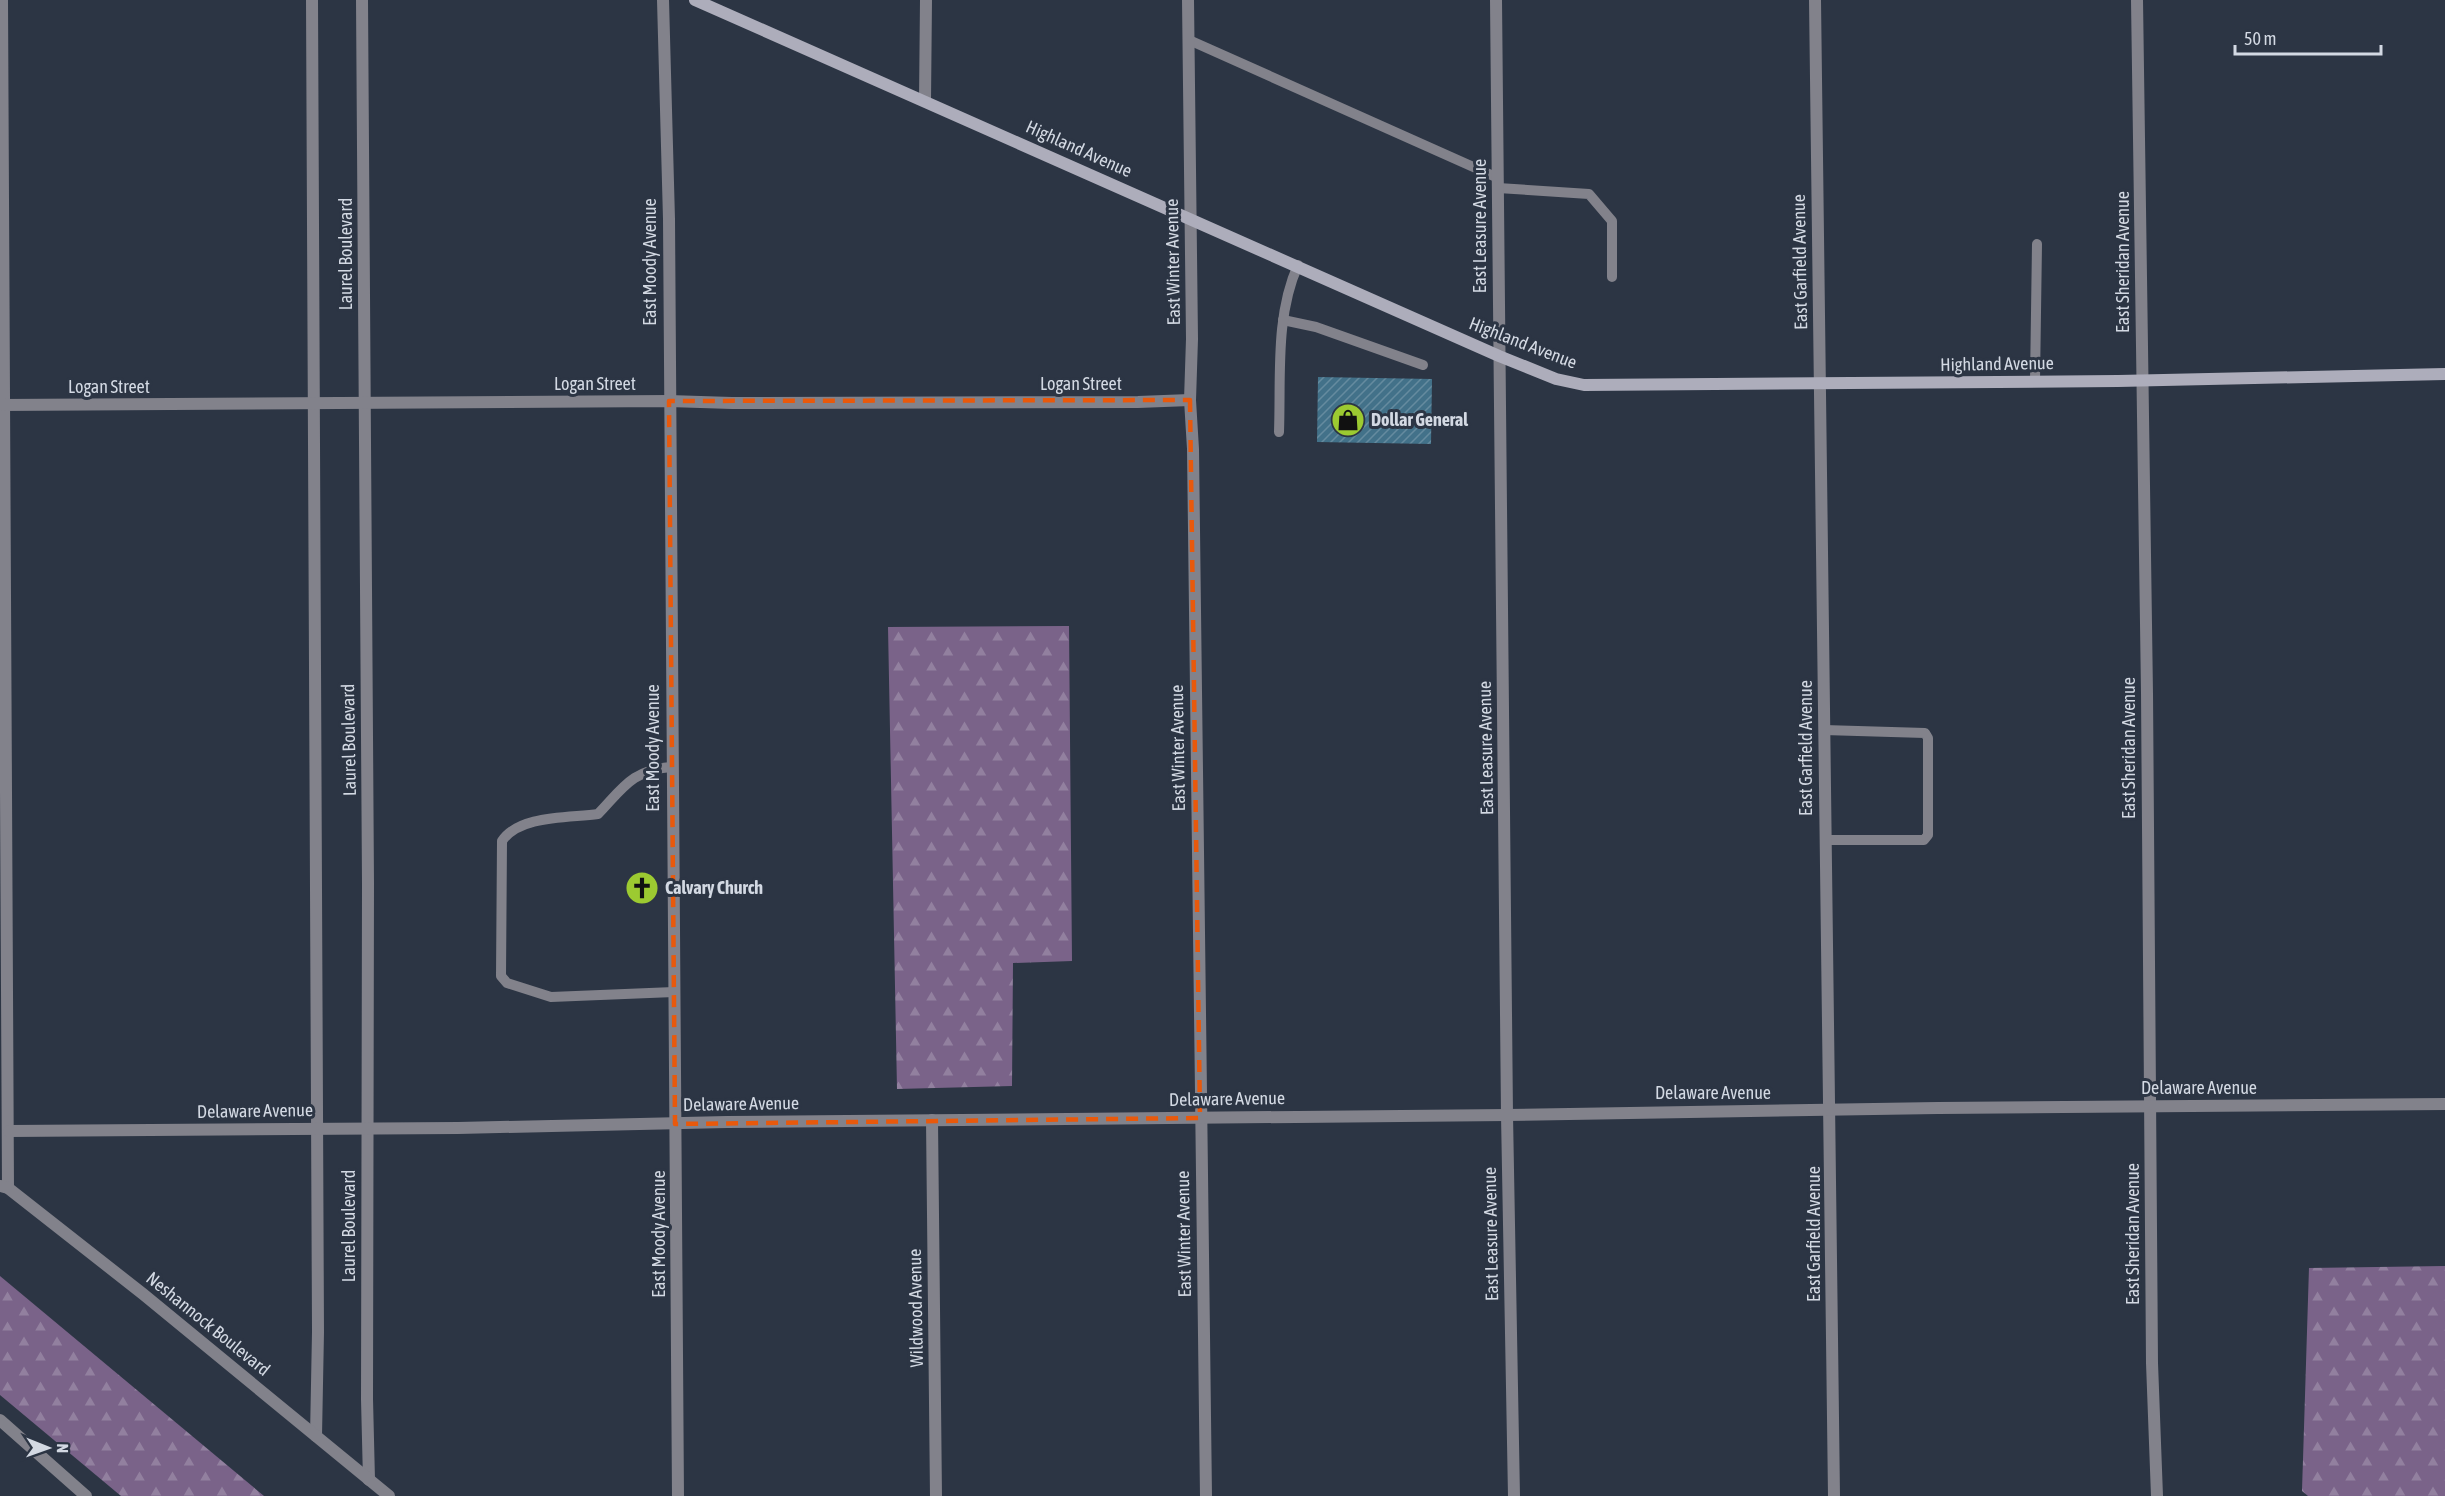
<svg xmlns="http://www.w3.org/2000/svg" width="2445" height="1496" viewBox="0 0 2445 1496" font-family="'Asap Condensed',sans-serif">
<style>
.forest{fill:url(#forest-firs)}
.building{fill:url(#building-hatch)}
.lines{fill:none;stroke-linecap:round;stroke-linejoin:round}
.service{stroke:#82828b;stroke-width:10}
.minor{stroke:#82828b;stroke-width:12}
.secondary{stroke:#adadbb;stroke-width:12}
.marked{fill:none;stroke:#e8590c;stroke-width:4.5;stroke-dasharray:12 8;stroke-linejoin:round}
.labels{text-anchor:middle;stroke-width:6;stroke-linejoin:round;paint-order:stroke}
.street-label{font-size:18px;fill:#d3d9e3;stroke:#2c3544}
.poi-label{font-size:18px;font-weight:bold;fill:#d3d9e3;stroke:#2c3544;text-anchor:start}
</style>
<defs>
<pattern id="forest-firs" width="22" height="20" patternUnits="userSpaceOnUse" patternTransform="scale(1.5)"><rect width="22" height="20" fill="#7a6389"/><path d="M5 1l3.5 6h-7zM16 11l3.5 6h-7z" fill="#92809f"/></pattern>
<pattern id="building-hatch" width="6" height="6" patternUnits="userSpaceOnUse" patternTransform="scale(1.5)"><rect width="6" height="6" fill="#427189"/><path d="M-1 1l2-2M0 6l6-6M5 7l2-2" fill="none" stroke="#658b9f"/></pattern>
</defs>
<rect width="100%" height="100%" fill="#2c3544"/>
<g class="forest">
<path d="M 1069,626 L 1072,961 L 1013,963 L 1012,1086 L 897,1089 L 888,627 Z"/>
<path d="M 2445,1266 L 2445,1496 L 2308,1496 L 2302,1491 L 2309,1268 Z"/>
<path d="M 0,1276 L 264,1496 L 121,1496 L 0,1395 Z"/>
</g>
<path class="building" d="M 1318,377 L 1432,379 L 1431,444 L 1317,442 Z"/>
<g class="lines">
<g class="service">
<path d="M 1189,40 L 1498,178"/>
<path d="M 1498,188 L 1589,194 L 1612,221 L 1612,277"/>
<path d="M 1283,320 L 1316,327 L 1423,365"/>
<path d="M 2035,381 L 2037,244"/>
<path d="M 1279,432 C 1281,377 1275,316 1298,265"/>
<path d="M 1824,730 L 1925,733 L 1928,738 L 1928,835 L 1924,840 L 1825,840"/>
<path d="M 671,767 C 632,770 623,788 598,814 C 568,818 519,815 502,841 L 501,976 L 507,983 L 551,997 L 674,992"/>
</g>
<g class="minor">
<path d="M 2,0 L 8,1188"/>
<path d="M 312,0 L 318,1332 L 316,1436"/>
<path d="M 362,0 L 368,883 L 367,1399 L 369,1480"/>
<path d="M 663,0 L 669,219 L 678,1496"/>
<path d="M 1188,0 L 1192,339 L 1190,400 L 1193,449 L 1206,1496"/>
<path d="M 1496,0 L 1507,1115 L 1514,1496"/>
<path d="M 1815,0 L 1834,1496"/>
<path d="M 2137,0 L 2147,693 L 2152,1363 L 2157,1496"/>
<path d="M 925,101 L 926,0"/>
<path d="M 0,405 L 669,401 L 732,403 L 1138,402 L 1190,400"/>
<path d="M 932,1120 L 936,1496"/>
<path d="M 9,1131 L 458,1128 L 727,1122 L 1507,1115 L 1938,1108 L 2445,1104"/>
<path d="M 1,1186 L 8,1188 L 143,1294 L 389,1496"/>
<path d="M 0,1420 L 86,1496"/>
</g>
<path class="secondary" d="M 695,0 L 1499,356 L 1556,379 L 1584,385 L 2118,381 L 2445,374"/>
</g>
<path class="marked" d="M 1190,400 L 1200,1118 L 675,1124 L 669,401 Z"/>
<defs>
<symbol id="shop-disc" viewBox="-11 -11 22 22"><circle r="9.5" fill="#9cca31" stroke="#2c3544"/><path d="M-5-2.5h2.3a2.7 3.5 0 0 1 5.4 0H5L5.5 6h-11ZM-1.5-2.5h3a1.5 2.3 0 0 0-3 0Z" fill="#111"/></symbol>
<symbol id="church-disc" viewBox="-11 -11 22 22"><circle r="9.5" fill="#9cca31" stroke="#2c3544"/><path d="M-1.2-6h2.4v3.5h3.3v2.4h-3.3V6h-2.4V-.1h-3.3v-2.4h3.3Z" fill="#111"/></symbol>
</defs>
<g fill-rule="evenodd">
<use href="#shop-disc" x="1329" y="401" width="38" height="38"/>
<use href="#church-disc" x="623" y="869" width="38" height="38"/>
</g>
<g class="labels">
<g class="street-label">
<text transform="translate(1079 149) rotate(24)" y="6">Highland Avenue</text>
<text transform="translate(1480 226) rotate(-90)" y="6">East Leasure Avenue</text>
<text transform="translate(346 254) rotate(-90)" y="6">Laurel Boulevard</text>
<text transform="translate(650 262) rotate(-90)" y="6">East Moody Avenue</text>
<text transform="translate(1173 262) rotate(-91)" y="6">East Winter Avenue</text>
<text transform="translate(1800 262) rotate(-91)" y="6">East Garfield Avenue</text>
<text transform="translate(2123 262) rotate(-90)" y="6">East Sheridan Avenue</text>
<text transform="translate(1523 343) rotate(21)" y="6">Highland Avenue</text>
<text transform="translate(1997 364) rotate(-1)" y="6">Highland Avenue</text>
<text x="595" y="390">Logan Street</text>
<text x="1081" y="390">Logan Street</text>
<text x="109" y="393">Logan Street</text>
<text transform="translate(349 740) rotate(-91)" y="6">Laurel Boulevard</text>
<text transform="translate(653 748) rotate(-90)" y="6">East Moody Avenue</text>
<text transform="translate(1178 748) rotate(-91)" y="6">East Winter Avenue</text>
<text transform="translate(1486 748) rotate(-91)" y="6">East Leasure Avenue</text>
<text transform="translate(1806 748) rotate(-90)" y="6">East Garfield Avenue</text>
<text transform="translate(2129 748) rotate(-90)" y="6">East Sheridan Avenue</text>
<text x="2199" y="1094">Delaware Avenue</text>
<text x="1713" y="1099">Delaware Avenue</text>
<text transform="translate(1227 1099) rotate(-1)" y="6">Delaware Avenue</text>
<text transform="translate(741 1104) rotate(-1)" y="6">Delaware Avenue</text>
<text transform="translate(255 1111) rotate(-1)" y="6">Delaware Avenue</text>
<text transform="translate(349 1226) rotate(-90)" y="6">Laurel Boulevard</text>
<text transform="translate(659 1234) rotate(-90)" y="6">East Moody Avenue</text>
<text transform="translate(1184 1234) rotate(-91)" y="6">East Winter Avenue</text>
<text transform="translate(1491 1234) rotate(-91)" y="6">East Leasure Avenue</text>
<text transform="translate(1814 1234) rotate(-90)" y="6">East Garfield Avenue</text>
<text transform="translate(2133 1234) rotate(-90)" y="6">East Sheridan Avenue</text>
<text transform="translate(916 1308) rotate(-91)" y="6">Wildwood Avenue</text>
<text transform="translate(208 1324) rotate(39)" y="6">Neshannock Boulevard</text>
</g>
<g class="poi-label">
<text x="1371" y="426">Dollar General</text>
<text x="665" y="894">Calvary Church</text>
</g>
</g>
<g transform="translate(48 1448) rotate(91)" stroke="#2c3544" stroke-width="4.5" paint-order="stroke">
<path d="M0-4.5L10 22L0 15L-10 22Z" fill="#d3d9e3"/>
<text y="-9" font-size="16" font-weight="bold" text-anchor="middle" fill="#d3d9e3">N</text>
</g>
<path d="M2235 45v9h146v-9" fill="none" stroke="#d3d9e3" stroke-width="3"/>
<text x="2244" y="45" font-size="18" fill="#d3d9e3" stroke="#2c3544" stroke-width="4.5" paint-order="stroke">50 m</text>
</svg>
